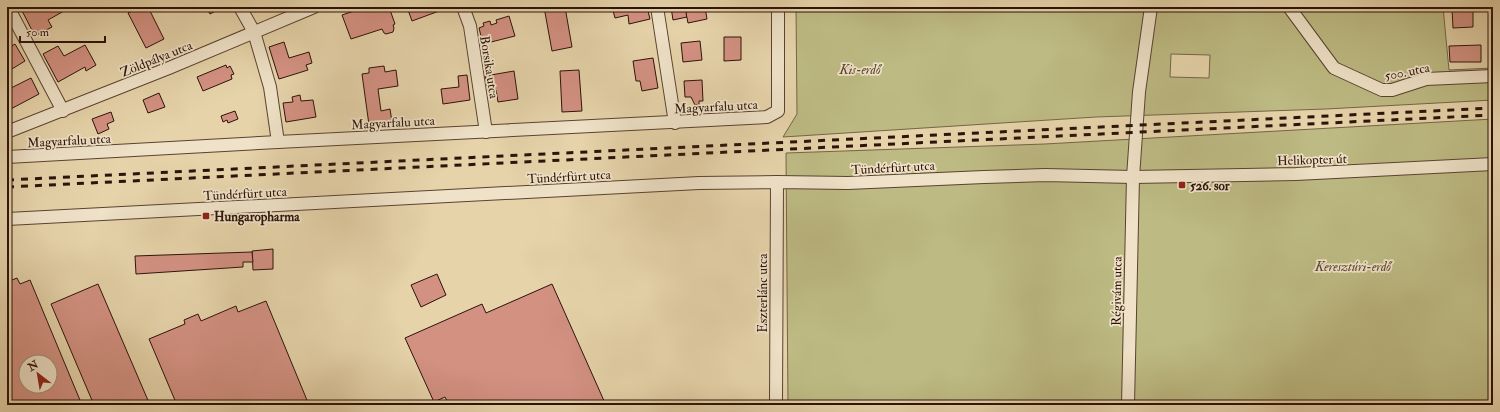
<svg xmlns="http://www.w3.org/2000/svg" width="1500" height="412" viewBox="0 0 1500 412" font-family="'IM FELL Double Pica',serif">
<style>
.green{fill:#bdba83;stroke:#746646;fill-rule:evenodd}
.building{fill:#d39182;stroke:#2c1209;fill-rule:evenodd}
.lines{fill:none;stroke-linecap:round;stroke-linejoin:round}
.minor-casing{stroke:#5a4231;stroke-width:14}
.minor{stroke:#efe2c8;stroke-width:12}
.rail{stroke:#2c1209;stroke-width:3;stroke-dasharray:7 7;stroke-linecap:butt}
.poi-dot{fill:#8f2418;stroke:#efe2c8;stroke-width:1.5}
.labels{text-anchor:middle;stroke-width:3.5;stroke-linejoin:round;paint-order:stroke}
.street-label{font-size:13px;fill:#2c1209;stroke:#efe2c8}
.park-label{font-size:13px;font-style:italic;fill:#58442e;stroke:#efe2c8}
.poi-label{font-size:13px;font-weight:bold;fill:#2c1209;stroke:#efe2c8;text-anchor:start}
</style>
<rect width="100%" height="100%" fill="#e6d3aa"/>
<filter id="stains"><feTurbulence type="fractalNoise" baseFrequency=".005" numOctaves="4"/><feColorMatrix values="0 0 0 0 .2 0 0 0 0 .09 0 0 0 0 .02 0 0 0 .5 -.17"/></filter>
<radialGradient id="worn" r=".72"><stop offset=".6" stop-color="#630" stop-opacity="0"/><stop offset="1" stop-color="#630" stop-opacity=".3"/></radialGradient>
<g class="green">
<path d="M 796,7 L 1443,7 L 1449,70 L 1493,68 L 1493,100 L 1326,109 L 1096,117 L 783,137 L 797,114 ZM 1171,54 L 1210,55 L 1209,78 L 1170,77 Z"/>
<path d="M 1493,119 L 1493,405 L 788,405 L 786,153 L 1045,144 Z"/>
</g>
<g class="building">
<path d="M 20,7 L 71,7 L 48,20 L 52,27 L 35,36 Z"/>
<path d="M 141,7 L 148,7 L 164,39 L 146,48 L 128,13 Z"/>
<path d="M 206,7 L 223,7 L 210,14 Z"/>
<path d="M 252,7 L 264,7 L 255,12 Z"/>
<path d="M 366,7 L 389,7 L 395,24 L 393,25 L 394,28 L 393,32 L 386,34 L 384,33 L 382,29 L 351,39 L 342,15 Z"/>
<path d="M 407,7 L 450,7 L 412,21 Z"/>
<path d="M 544,7 L 565,7 L 572,47 L 552,51 Z"/>
<path d="M 612,7 L 647,7 L 650,19 L 629,24 L 628,15 L 615,18 Z"/>
<path d="M 671,7 L 687,7 L 687,17 L 673,20 Z"/>
<path d="M 687,7 L 705,7 L 707,19 L 688,23 L 686,13 L 688,11 Z"/>
<path d="M 1489,7 L 1493,7 L 1493,25 L 1490,25 Z"/>
<path d="M 1452,9 L 1473,9 L 1473,27 L 1453,28 Z"/>
<path d="M 509,16 L 515,36 L 483,44 L 479,28 L 484,26 L 483,23 L 490,21 L 491,25 L 497,23 L 496,20 Z"/>
<path d="M 724,37 L 741,37 L 741,60 L 724,61 Z"/>
<path d="M 700,41 L 702,60 L 683,62 L 681,43 Z"/>
<path d="M 1491,41 L 1493,41 L 1493,57 L 1492,57 Z"/>
<path d="M 284,42 L 289,58 L 309,52 L 312,63 L 306,65 L 308,70 L 279,79 L 269,47 Z"/>
<path d="M 15,44 L 25,61 L 7,72 L 7,49 Z"/>
<path d="M 85,45 L 96,65 L 86,71 L 85,67 L 58,82 L 43,54 L 58,46 L 64,56 Z"/>
<path d="M 1481,45 L 1481,62 L 1450,62 L 1449,46 Z"/>
<path d="M 653,58 L 658,88 L 642,91 L 640,81 L 636,81 L 633,61 Z"/>
<path d="M 226,65 L 227,68 L 230,66 L 234,74 L 231,75 L 232,79 L 203,91 L 197,77 Z"/>
<path d="M 384,66 L 385,72 L 396,70 L 398,86 L 378,89 L 381,111 L 390,109 L 392,122 L 369,125 L 362,74 L 369,73 L 369,68 Z"/>
<path d="M 579,70 L 582,111 L 562,112 L 560,71 Z"/>
<path d="M 514,71 L 518,99 L 498,102 L 496,90 L 488,91 L 485,76 Z"/>
<path d="M 467,75 L 470,100 L 443,104 L 441,89 L 459,87 L 458,76 Z"/>
<path d="M 31,78 L 39,94 L 7,111 L 7,90 Z"/>
<path d="M 702,80 L 703,101 L 699,101 L 699,105 L 695,105 L 691,97 L 685,97 L 684,81 Z"/>
<path d="M 159,93 L 165,107 L 148,113 L 143,100 Z"/>
<path d="M 300,95 L 301,101 L 313,100 L 316,117 L 286,122 L 283,103 L 293,102 L 292,97 Z"/>
<path d="M 235,111 L 238,119 L 228,123 L 227,120 L 223,122 L 221,116 Z"/>
<path d="M 111,112 L 114,121 L 107,124 L 109,129 L 98,134 L 92,119 Z"/>
<path d="M 273,249 L 273,269 L 253,270 L 252,251 Z"/>
<path d="M 252,252 L 253,262 L 243,262 L 243,267 L 136,274 L 135,256 Z"/>
<path d="M 437,274 L 446,295 L 421,307 L 411,285 Z"/>
<path d="M 17,278 L 20,284 L 30,280 L 82,405 L 7,405 L 7,282 ZM 26,362 L 50,362 L 50,386 L 26,386 Z"/>
<path d="M 98,284 L 150,405 L 94,405 L 51,304 Z"/>
<path d="M 552,284 L 605,403 L 600,405 L 449,405 L 445,397 L 434,402 L 405,338 L 482,304 L 486,313 Z"/>
<path d="M 266,301 L 309,405 L 177,405 L 149,339 L 185,324 L 184,320 L 198,314 L 201,321 L 236,306 L 238,312 Z"/>
</g>
<g class="lines">
<defs>
<g id="minor">
<path d="M 8,7 L 63,111"/>
<path d="M 240,7 L 254,32 L 270,87 L 278,142"/>
<path d="M 463,7 L 470,26 L 486,132"/>
<path d="M 657,7 L 675,123"/>
<path d="M 1289,7 L 1334,68 L 1382,90 L 1392,90 L 1426,79 L 1493,76"/>
<path d="M 7,132 L 169,68 L 314,7"/>
<path d="M 7,157 L 278,142 L 767,117 L 778,111 L 778,7"/>
<path d="M 7,219 L 699,183 L 777,182 L 848,183 L 984,177 L 1045,175 L 1133,177 L 1296,174 L 1493,164"/>
<path d="M 776,405 L 777,182"/>
<path d="M 1128,405 L 1133,177 L 1139,92 L 1151,7"/>
</g>
</defs>
<use href="#minor" class="minor-casing"/>
<use href="#minor" class="minor"/>
<g class="rail">
<path d="M 7,180 L 1493,108"/>
<path d="M 7,187 L 1493,115"/>
</g>
</g>
<g class="poi-dot">
<rect x="1178" y="181" width="8" height="8" rx="2"/>
<rect x="202" y="212" width="8" height="8" rx="2"/>
</g>
<g class="labels">
<g class="street-label">
<text transform="translate(156 58) rotate(-22)" y="5">Zöldpálya utca</text>
<text transform="translate(490 67) rotate(81)" y="5">Borsika utca</text>
<text transform="translate(1407 71) rotate(-11)" y="5">500. utca</text>
<text transform="translate(716 106) rotate(-3)" y="5">Magyarfalu utca</text>
<text transform="translate(393 122) rotate(-3)" y="5">Magyarfalu utca</text>
<text transform="translate(69 140) rotate(-3)" y="5">Magyarfalu utca</text>
<text transform="translate(1312 159) rotate(-2)" y="5">Helikopter út</text>
<text transform="translate(893 167) rotate(-3)" y="5">Tündérfürt utca</text>
<text transform="translate(569 176) rotate(-3)" y="5">Tündérfürt utca</text>
<text transform="translate(245 193) rotate(-3)" y="5">Tündérfürt utca</text>
<text transform="translate(1116 291) rotate(-89)" y="5">Régivám utca</text>
<text transform="translate(762 293) rotate(-90)" y="5">Eszterlánc utca</text>
</g>
<g class="park-label">
<text x="860" y="74">Kis-erdő</text>
<text x="1353" y="271">Keresztúri-erdő</text>
</g>
<g class="poi-label">
<text x="1190" y="190">526. sor</text>
<text x="214" y="221">Hungaropharma</text>
</g>
</g>
<rect width="1500" height="412" fill="none" stroke="#e6d3aa" stroke-width="24"/>
<rect x="8" y="8" width="1484" height="396" fill="none" stroke="#2c1209" stroke-width="2"/>
<rect x="12" y="12" width="1476" height="388" fill="none" stroke="#2c1209"/>
<g transform="translate(38 374) rotate(329)"><circle r="19" fill="#efe2c8" stroke="#a18f7c"/>
<path d="M0-3L7 15L0 10L-7 15Z" fill="#8f2418"/>
<text y="-6" font-size="11" font-weight="bold" text-anchor="middle" fill="#2c1209">N</text>
</g>
<path d="M20 36v6h85v-6" fill="none" stroke="#2c1209" stroke-width="2"/>
<text x="26" y="36" font-size="12" fill="#2c1209" stroke="#efe2c8" stroke-width="3" paint-order="stroke">50 m</text>
<rect width="100%" height="100%" filter="url(#stains)"/>
<rect width="100%" height="100%" fill="url(#worn)"/>
</svg>
